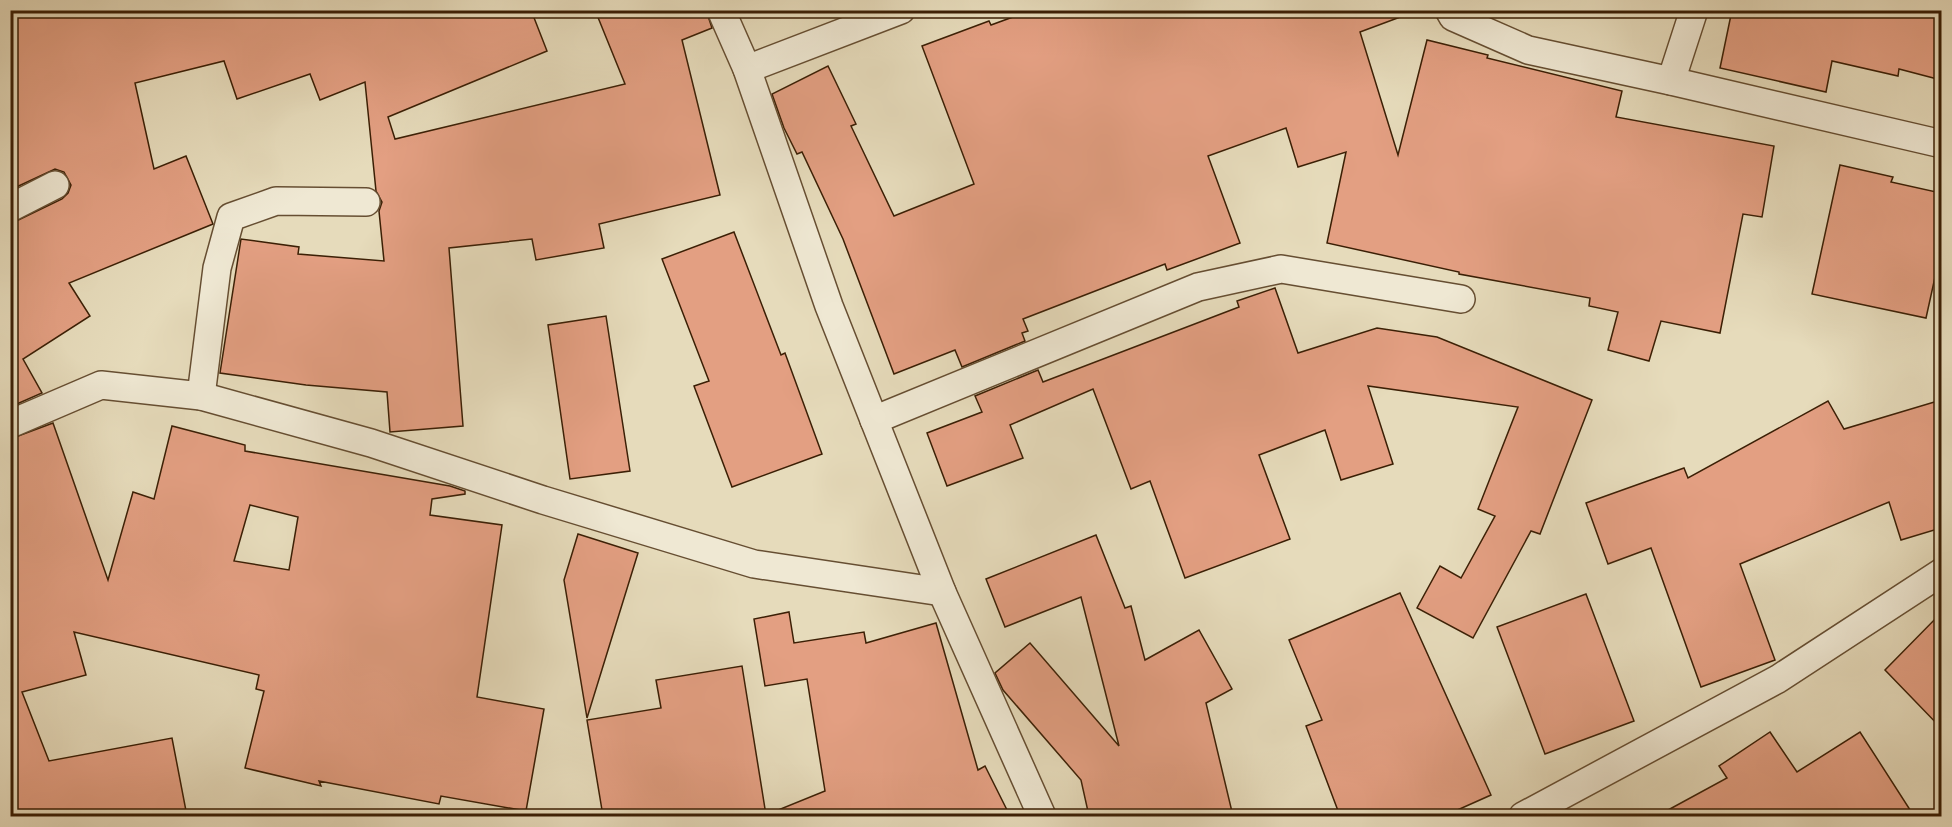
<svg xmlns="http://www.w3.org/2000/svg" width="1952" height="827" viewBox="0 0 1952 827" font-family="'Gentium Book Plus',serif">
<style>
.building{fill:#e39f82;stroke:#3b1f05;stroke-width:1.5;fill-rule:evenodd}
.lines{fill:none;stroke-linecap:round;stroke-linejoin:round}
.minor-casing{stroke:#664e32;stroke-width:30}
.minor{stroke:#efe8d3;stroke-width:27}
</style>
<rect width="100%" height="100%" fill="#e6dbbb"/>
<filter id="stains"><feTurbulence type="fractalNoise" baseFrequency=".00333" numOctaves="4"/><feColorMatrix values="0 0 0 0 .2 0 0 0 0 .09 0 0 0 0 .02 0 0 0 .5 -.17"/></filter>
<radialGradient id="worn" r=".72"><stop offset=".6" stop-color="#630" stop-opacity="0"/><stop offset="1" stop-color="#630" stop-opacity=".3"/></radialGradient>
<g class="building">
<path d="M 10,10 L 531,10 L 547,51 L 388,117 L 395,139 L 625,84 L 595,10 L 706,10 L 712,28 L 682,40 L 720,195 L 599,224 L 604,248 L 536,260 L 532,239 L 449,248 L 463,426 L 390,432 L 387,392 L 306,385 L 220,373 L 241,239 L 299,247 L 298,254 L 384,261 L 379,211 L 382,202 L 376,191 L 365,82 L 320,100 L 310,74 L 237,99 L 224,61 L 135,83 L 154,169 L 186,156 L 213,224 L 69,283 L 90,316 L 23,359 L 42,393 L 10,407 L 10,224 L 62,199 L 68,193 L 71,185 L 64,172 L 55,169 L 10,190 Z"/>
<path d="M 1032,10 L 1410,10 L 1411,13 L 1360,32 L 1398,155 L 1427,40 L 1488,55 L 1487,58 L 1622,91 L 1616,117 L 1774,146 L 1762,217 L 1743,214 L 1720,333 L 1661,321 L 1649,361 L 1608,350 L 1618,312 L 1589,306 L 1590,298 L 1459,274 L 1459,272 L 1327,243 L 1346,152 L 1298,167 L 1286,128 L 1208,156 L 1240,243 L 1167,270 L 1165,264 L 1023,319 L 1028,331 L 1022,333 L 1025,341 L 962,367 L 955,350 L 894,374 L 843,239 L 802,152 L 797,154 L 784,128 L 772,94 L 828,66 L 856,124 L 851,126 L 894,216 L 974,184 L 922,46 L 989,21 L 991,25 Z"/>
<path d="M 1732,10 L 1941,10 L 1941,80 L 1899,69 L 1898,76 L 1832,61 L 1826,92 L 1720,68 Z"/>
<path d="M 1840,165 L 1893,177 L 1891,182 L 1941,193 L 1941,250 L 1926,318 L 1812,294 Z"/>
<path d="M 734,232 L 781,355 L 785,353 L 822,454 L 732,487 L 694,386 L 709,381 L 662,259 Z"/>
<path d="M 1275,288 L 1298,353 L 1377,328 L 1437,337 L 1592,400 L 1540,534 L 1531,531 L 1473,638 L 1417,608 L 1440,566 L 1461,578 L 1495,516 L 1478,509 L 1518,407 L 1368,386 L 1393,464 L 1341,480 L 1325,430 L 1259,455 L 1290,539 L 1185,578 L 1150,481 L 1131,489 L 1093,389 L 1010,425 L 1023,458 L 947,486 L 927,433 L 982,412 L 975,396 L 1038,370 L 1043,382 L 1239,307 L 1237,301 Z"/>
<path d="M 606,316 L 630,471 L 570,479 L 548,325 Z"/>
<path d="M 1941,400 L 1941,528 L 1901,540 L 1889,502 L 1740,564 L 1775,660 L 1701,687 L 1651,548 L 1608,564 L 1586,503 L 1684,468 L 1688,478 L 1828,401 L 1844,429 Z"/>
<path d="M 53,423 L 108,580 L 133,492 L 154,499 L 172,426 L 245,445 L 245,451 L 450,486 L 465,491 L 465,494 L 432,499 L 430,515 L 502,525 L 477,697 L 544,709 L 526,811 L 441,796 L 439,804 L 319,781 L 321,786 L 245,768 L 264,691 L 256,689 L 259,675 L 74,632 L 86,675 L 22,692 L 49,761 L 172,738 L 187,816 L 10,816 L 10,439 ZM 250,505 L 298,517 L 289,570 L 234,561 Z"/>
<path d="M 578,534 L 638,553 L 587,718 L 564,580 Z"/>
<path d="M 1096,535 L 1125,608 L 1131,606 L 1145,660 L 1199,630 L 1232,689 L 1206,703 L 1233,816 L 1089,816 L 1081,780 L 1003,690 L 995,673 L 1030,643 L 1119,746 L 1081,597 L 1005,627 L 986,579 Z"/>
<path d="M 1400,593 L 1491,795 L 1444,816 L 1340,816 L 1306,726 L 1322,720 L 1289,640 Z"/>
<path d="M 1586,594 L 1634,721 L 1545,754 L 1497,627 Z"/>
<path d="M 789,612 L 794,643 L 864,632 L 866,643 L 936,623 L 978,770 L 985,766 L 1010,816 L 603,816 L 587,720 L 661,708 L 656,680 L 742,666 L 766,815 L 825,791 L 807,679 L 765,686 L 754,619 Z"/>
<path d="M 1941,613 L 1941,728 L 1885,670 Z"/>
<path d="M 1770,732 L 1797,772 L 1860,732 L 1914,816 L 1657,816 L 1727,778 L 1719,766 Z"/>
</g>
<g class="lines">
<defs>
<g id="minor">
<path d="M 721,10 L 747,69 L 829,306 L 942,592 L 1042,816"/>
<path d="M 1449,10 L 1453,17 L 1528,50 L 1671,81 L 1942,144"/>
<path d="M 747,69 L 901,10"/>
<path d="M 1671,81 L 1694,10"/>
<path d="M 10,208 L 55,185"/>
<path d="M 201,396 L 217,268 L 231,217 L 276,201 L 366,202"/>
<path d="M 874,420 L 1198,287 L 1281,269 L 1461,299"/>
<path d="M 10,424 L 101,385 L 201,396 L 371,443 L 543,500 L 754,564 L 942,592"/>
<path d="M 1523,816 L 1778,679 L 1942,572"/>
</g>
</defs>
<use href="#minor" class="minor-casing"/>
<use href="#minor" class="minor"/>
</g>
<rect width="1952" height="827" fill="none" stroke="#e6dbbb" stroke-width="36"/>
<rect x="12" y="12" width="1928" height="803" fill="none" stroke="#3b1f05" stroke-width="3"/>
<rect x="18" y="18" width="1916" height="791" fill="none" stroke="#3b1f05" stroke-width="1.5"/>
<rect width="100%" height="100%" filter="url(#stains)"/>
<rect width="100%" height="100%" fill="url(#worn)"/>
</svg>
